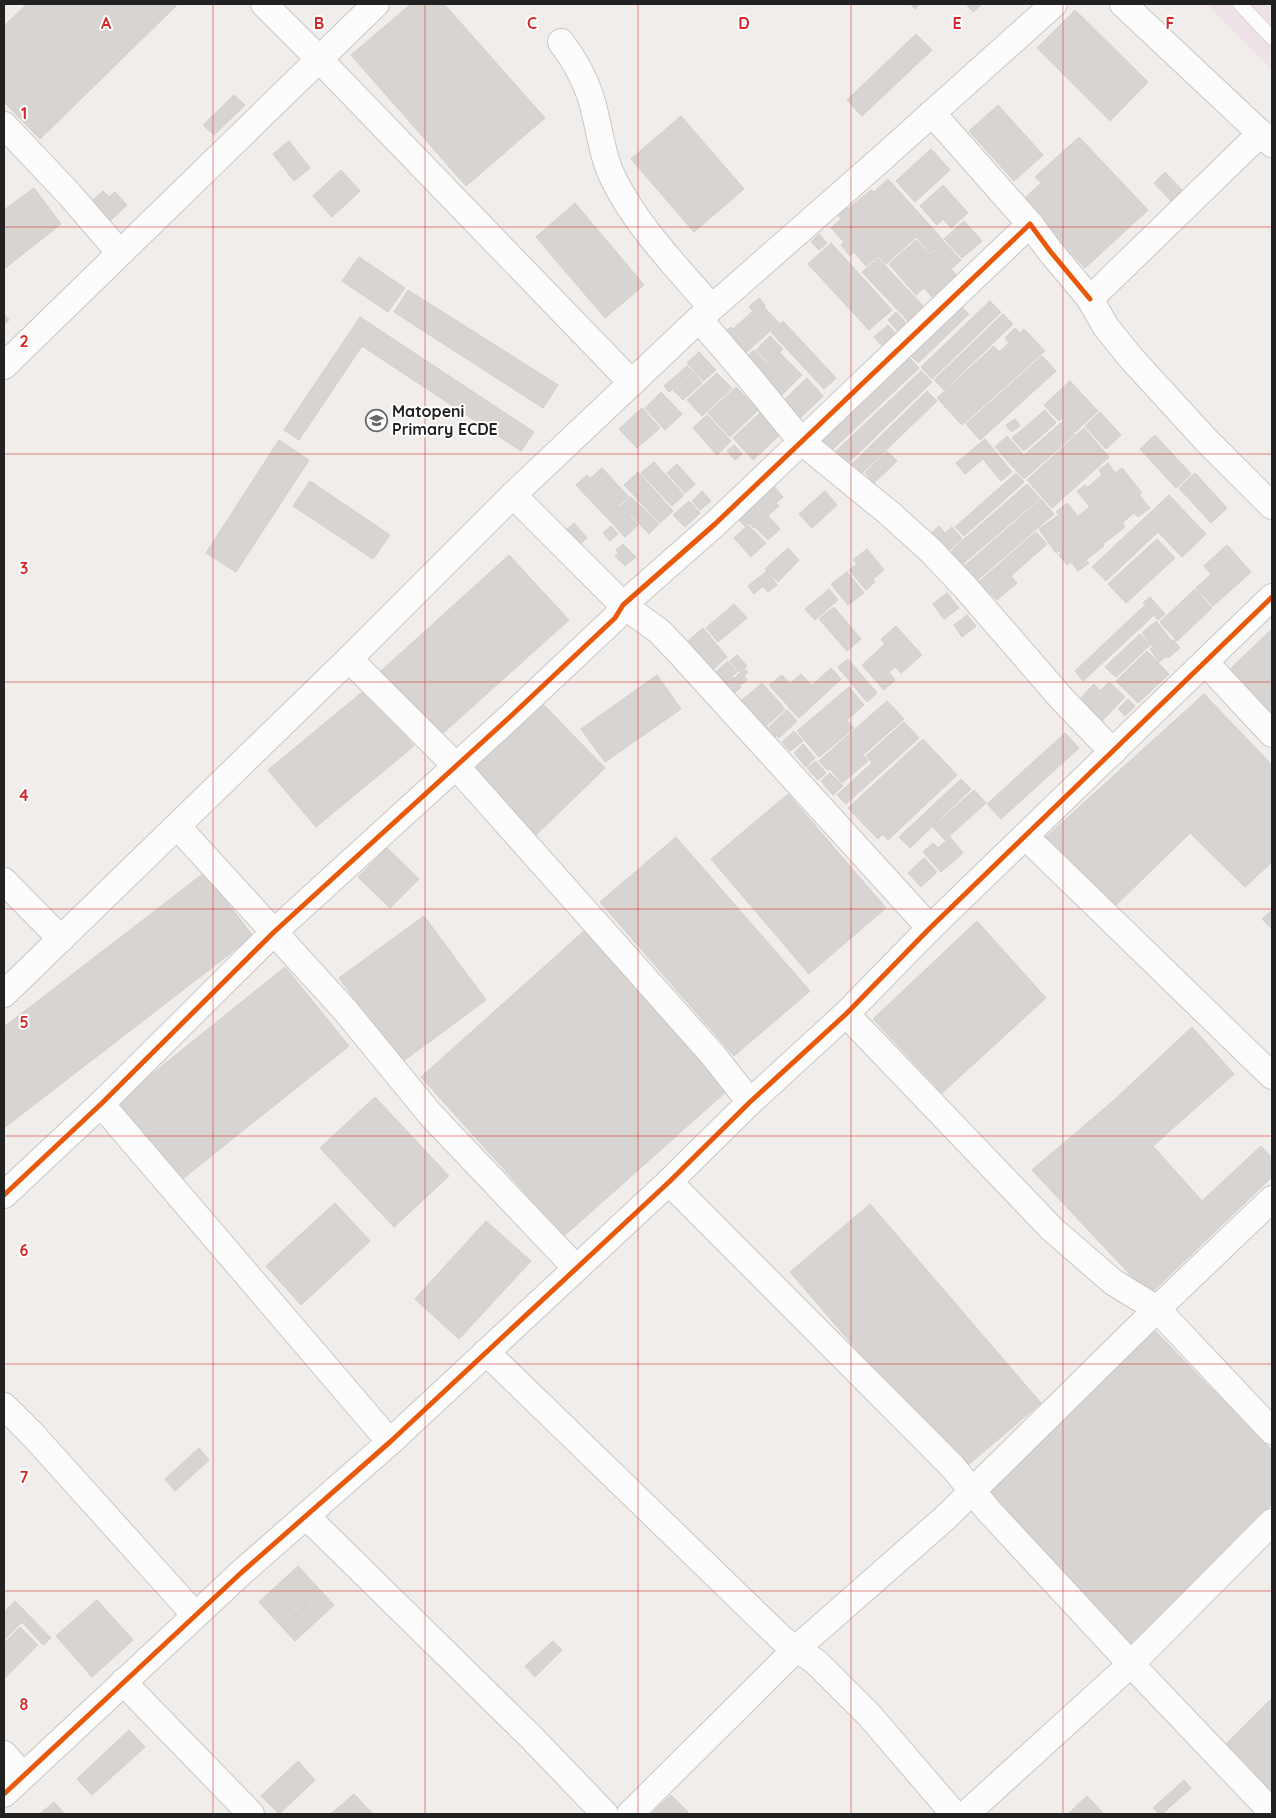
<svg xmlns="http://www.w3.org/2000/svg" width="1276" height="1818" viewBox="0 0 1276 1818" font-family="Quicksand,sans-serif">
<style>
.industrial{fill:#eee2e9}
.building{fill:#d7d4d1;stroke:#d3cfcb;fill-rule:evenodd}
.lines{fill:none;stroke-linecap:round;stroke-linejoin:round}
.lane-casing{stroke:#c8c7c6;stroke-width:15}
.street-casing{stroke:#c8c7c6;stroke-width:28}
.lane{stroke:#fdfcfc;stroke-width:14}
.street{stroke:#fdfcfc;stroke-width:26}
.cycleway-casing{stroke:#fff;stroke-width:8}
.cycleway{stroke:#e8590c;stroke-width:5}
.grid{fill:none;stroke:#d62828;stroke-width:1;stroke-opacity:0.55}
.labels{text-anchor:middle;stroke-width:4;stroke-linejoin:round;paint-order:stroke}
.poi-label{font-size:16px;font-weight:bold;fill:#212121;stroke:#fff;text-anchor:start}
.grid-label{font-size:16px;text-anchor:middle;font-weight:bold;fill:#d62828;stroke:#fff;stroke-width:4;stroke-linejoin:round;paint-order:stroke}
</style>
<rect width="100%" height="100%" fill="#f0edea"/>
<path class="industrial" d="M 1207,4 L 1272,4 L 1272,70 Z"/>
<g class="building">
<path d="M 27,4 L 178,4 L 40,139 L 4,102 L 4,26 Z"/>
<path d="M 411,4 L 444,4 L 545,118 L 466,186 L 351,55 Z"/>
<path d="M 910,4 L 920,4 L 915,9 Z"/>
<path d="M 966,4 L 982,4 L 973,12 Z"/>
<path d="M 1075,10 L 1148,82 L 1110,121 L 1037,48 Z"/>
<path d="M 916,34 L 932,50 L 862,116 L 847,100 Z"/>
<path d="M 234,95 L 245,105 L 214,135 L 203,125 Z"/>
<path d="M 998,105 L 1043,155 L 1014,181 L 969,131 Z"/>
<path d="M 681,116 L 744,189 L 694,232 L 631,159 Z"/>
<path d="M 1079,137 L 1148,210 L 1085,268 L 1071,253 L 1067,258 L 1017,205 L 1041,183 L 1035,177 Z"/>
<path d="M 289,141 L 310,168 L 294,181 L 273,154 Z"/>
<path d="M 931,149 L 950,170 L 915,202 L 896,181 Z"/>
<path d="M 341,170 L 360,191 L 332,217 L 313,196 Z"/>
<path d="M 1165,172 L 1182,190 L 1171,201 L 1154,183 Z"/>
<path d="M 888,179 L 944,241 L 930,253 L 916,237 L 886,264 L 878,256 L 866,266 L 854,252 L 850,256 L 841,245 L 844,242 L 831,228 L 841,219 L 838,215 L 847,208 L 848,209 L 871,190 L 874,192 Z"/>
<path d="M 943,185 L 968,213 L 951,228 L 943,219 L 937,225 L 920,206 Z"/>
<path d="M 34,188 L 61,224 L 4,269 L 4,210 Z"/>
<path d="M 103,191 L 109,197 L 115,192 L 127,205 L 110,221 L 91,202 Z"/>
<path d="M 575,203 L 644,285 L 605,318 L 536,237 Z"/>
<path d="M 964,221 L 982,241 L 962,258 L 944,239 Z"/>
<path d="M 819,234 L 827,243 L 819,250 L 811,242 Z"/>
<path d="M 916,240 L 930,255 L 944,242 L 961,260 L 951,269 L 957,276 L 932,297 L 924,288 L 916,295 L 889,264 Z"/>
<path d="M 831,243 L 892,310 L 869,330 L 808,264 Z"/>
<path d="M 359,257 L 405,288 L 388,312 L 342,281 Z"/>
<path d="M 878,258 L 924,307 L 908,321 L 862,272 Z"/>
<path d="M 408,290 L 558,385 L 543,408 L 394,312 Z"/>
<path d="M 759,298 L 765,305 L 764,307 L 779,323 L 739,359 L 719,337 L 731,327 L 733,329 L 753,311 L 749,307 Z"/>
<path d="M 990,301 L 1001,312 L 932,379 L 921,367 Z"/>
<path d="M 959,305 L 969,314 L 918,363 L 909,354 Z"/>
<path d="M 896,312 L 907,324 L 898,331 L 888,320 Z"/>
<path d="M 4,314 L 9,320 L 4,325 Z"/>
<path d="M 1003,314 L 1013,324 L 944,390 L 934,380 Z"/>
<path d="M 360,317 L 534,432 L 521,451 L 362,346 L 299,440 L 284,430 Z"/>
<path d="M 783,321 L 836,378 L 824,389 L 771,332 Z"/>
<path d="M 888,325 L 898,336 L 884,348 L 874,337 Z"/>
<path d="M 1015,328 L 1020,333 L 1024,329 L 1045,351 L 962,425 L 937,398 L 994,346 L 999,352 L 1009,343 L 1005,338 Z"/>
<path d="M 770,336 L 783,349 L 769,363 L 756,350 Z"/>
<path d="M 754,350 L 768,364 L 780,353 L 802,375 L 778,399 L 741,362 Z"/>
<path d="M 699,352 L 716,370 L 703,381 L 687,363 Z"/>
<path d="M 907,355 L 919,368 L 831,451 L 819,439 Z"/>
<path d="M 1042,356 L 1056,371 L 980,440 L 966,424 Z"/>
<path d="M 687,366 L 692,371 L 669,392 L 664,386 Z"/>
<path d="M 921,371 L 932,382 L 846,465 L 834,453 Z"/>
<path d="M 693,372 L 702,383 L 683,400 L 673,390 Z"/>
<path d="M 717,373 L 732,388 L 702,416 L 687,400 Z"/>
<path d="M 807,378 L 823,396 L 798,420 L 781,403 Z"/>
<path d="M 1070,381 L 1098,411 L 1075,432 L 1062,418 L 1059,421 L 1044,405 Z"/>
<path d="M 736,387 L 758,410 L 730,437 L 708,413 Z"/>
<path d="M 927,391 L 937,401 L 857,478 L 848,468 Z"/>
<path d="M 661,392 L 682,414 L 665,430 L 645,408 Z"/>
<path d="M 642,408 L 660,428 L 637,448 L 619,429 Z"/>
<path d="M 1045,410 L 1056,423 L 1024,451 L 1012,438 Z"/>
<path d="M 762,411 L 782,433 L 753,460 L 733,438 Z"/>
<path d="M 1100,412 L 1121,435 L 1106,449 L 1085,426 Z"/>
<path d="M 707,415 L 731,441 L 717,455 L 693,428 Z"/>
<path d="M 1015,419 L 1020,426 L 1011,432 L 1006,425 Z"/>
<path d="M 1063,421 L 1075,434 L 1024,479 L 995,447 L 1007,436 L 1024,455 Z"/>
<path d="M 1084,428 L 1109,457 L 1052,508 L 1027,480 Z"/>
<path d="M 1155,435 L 1191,474 L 1176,488 L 1140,449 Z"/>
<path d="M 985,439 L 1012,472 L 1001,481 L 983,459 L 965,474 L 956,463 Z"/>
<path d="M 279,440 L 309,460 L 236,572 L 206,553 Z"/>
<path d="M 734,445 L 742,454 L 735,460 L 727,451 Z"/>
<path d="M 887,451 L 897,461 L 874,483 L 865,473 Z"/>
<path d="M 654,462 L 684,495 L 672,506 L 641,473 Z"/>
<path d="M 1108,463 L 1115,473 L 1122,468 L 1142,493 L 1139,495 L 1150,508 L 1138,517 L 1134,513 L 1122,523 L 1125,527 L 1103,544 L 1104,546 L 1086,560 L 1089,563 L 1078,571 L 1071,562 L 1067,565 L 1059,555 L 1061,553 L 1059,551 L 1056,553 L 1039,529 L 1059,515 L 1056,512 L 1067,503 L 1078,516 L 1090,507 L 1077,491 L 1085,485 L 1087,488 L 1102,475 L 1099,470 Z"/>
<path d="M 677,464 L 695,484 L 685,493 L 667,473 Z"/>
<path d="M 602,468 L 629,497 L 617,507 L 591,478 Z"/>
<path d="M 638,472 L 673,511 L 660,523 L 624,485 Z"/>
<path d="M 1016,473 L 1024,482 L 964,536 L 955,527 Z"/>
<path d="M 1195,473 L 1227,508 L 1211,523 L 1179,488 Z"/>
<path d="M 587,475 L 617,508 L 619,507 L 626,515 L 628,514 L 638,525 L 625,537 L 576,485 Z"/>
<path d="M 310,481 L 390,535 L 373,559 L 293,506 Z"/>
<path d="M 1027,484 L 1040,498 L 965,562 L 953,549 Z"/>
<path d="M 773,485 L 783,497 L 776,503 L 779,506 L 754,528 L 749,523 L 745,526 L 736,517 Z"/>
<path d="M 702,491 L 711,501 L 700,510 L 692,501 Z"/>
<path d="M 825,491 L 837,505 L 812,528 L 799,514 Z"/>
<path d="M 1169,495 L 1206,534 L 1182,557 L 1158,532 L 1106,581 L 1092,567 Z"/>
<path d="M 631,497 L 638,504 L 627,514 L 620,507 Z"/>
<path d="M 1041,499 L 1054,514 L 974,583 L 961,569 Z"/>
<path d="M 689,501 L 700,513 L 685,527 L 673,515 Z"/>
<path d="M 639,504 L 659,524 L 649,534 L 629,513 Z"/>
<path d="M 768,516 L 780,529 L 768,540 L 756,528 Z"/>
<path d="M 574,523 L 587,538 L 576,548 L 563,533 Z"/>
<path d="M 748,525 L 766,543 L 751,557 L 734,538 Z"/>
<path d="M 611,526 L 618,534 L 610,541 L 603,533 Z"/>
<path d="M 939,526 L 945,533 L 952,527 L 962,539 L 945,554 L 928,536 Z"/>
<path d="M 1036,532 L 1047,544 L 1011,576 L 1017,583 L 997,600 L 991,594 L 985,598 L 974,586 Z"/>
<path d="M 1157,539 L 1175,558 L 1126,603 L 1108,584 Z"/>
<path d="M 623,544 L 636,557 L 625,566 L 615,556 L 618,553 L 616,550 Z"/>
<path d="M 1227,545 L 1251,572 L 1213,606 L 1196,588 L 1211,574 L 1204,566 Z"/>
<path d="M 788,548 L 799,560 L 778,582 L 765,569 Z"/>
<path d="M 867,549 L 884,570 L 873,579 L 875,582 L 866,590 L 849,570 L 857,564 L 853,560 Z"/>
<path d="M 953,550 L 965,563 L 958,569 L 946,557 Z"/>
<path d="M 509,555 L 569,620 L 440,736 L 381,671 Z"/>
<path d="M 767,571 L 777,585 L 768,592 L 763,586 L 754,594 L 748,586 Z"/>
<path d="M 847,572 L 864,593 L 848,605 L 831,584 Z"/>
<path d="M 829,589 L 838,600 L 815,620 L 805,609 Z"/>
<path d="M 1195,589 L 1212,608 L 1177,641 L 1160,622 Z"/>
<path d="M 947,593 L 959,608 L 944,619 L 933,604 Z"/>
<path d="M 1150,597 L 1165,614 L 1158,620 L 1143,603 Z"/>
<path d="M 734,604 L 747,618 L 718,642 L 706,628 Z"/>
<path d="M 1144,606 L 1153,616 L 1083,681 L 1075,671 Z"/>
<path d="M 834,607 L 861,639 L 847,651 L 819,619 Z"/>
<path d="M 967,615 L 976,626 L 962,637 L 954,625 Z"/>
<path d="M 1156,621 L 1172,641 L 1174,640 L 1180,648 L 1168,658 L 1167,656 L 1159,662 L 1150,649 L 1153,647 L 1142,633 Z"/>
<path d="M 896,626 L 922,655 L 901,673 L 895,667 L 889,672 L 895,680 L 884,690 L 862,665 L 885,644 L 881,639 Z"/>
<path d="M 703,628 L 727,657 L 712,670 L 688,641 Z"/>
<path d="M 1272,629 L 1272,716 L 1228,671 Z"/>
<path d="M 1140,634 L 1150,645 L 1116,677 L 1105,667 Z"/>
<path d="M 1147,651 L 1169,674 L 1138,703 L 1116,681 Z"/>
<path d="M 737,655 L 747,666 L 739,672 L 730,661 Z"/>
<path d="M 848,659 L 877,693 L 867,702 L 838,667 Z"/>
<path d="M 728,661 L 737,672 L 724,683 L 715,673 Z"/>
<path d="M 831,668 L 841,679 L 799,718 L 788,707 Z"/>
<path d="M 745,669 L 748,672 L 744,676 L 747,680 L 741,685 L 734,678 Z"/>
<path d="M 801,674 L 811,685 L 788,706 L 769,685 L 782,675 L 790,684 Z"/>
<path d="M 657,675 L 681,709 L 605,762 L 581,729 Z"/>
<path d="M 733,677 L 741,687 L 733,694 L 724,684 Z"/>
<path d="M 1109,682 L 1125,697 L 1100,723 L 1078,701 L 1094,684 L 1100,691 Z"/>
<path d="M 762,683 L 785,709 L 765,727 L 741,701 Z"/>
<path d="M 849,687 L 864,705 L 847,720 L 854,728 L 819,757 L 797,731 Z"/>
<path d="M 366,689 L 414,746 L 316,827 L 268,770 Z"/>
<path d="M 1204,694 L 1272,765 L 1272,862 L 1245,887 L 1190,833 L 1114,907 L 1045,838 Z"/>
<path d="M 1128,699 L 1135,706 L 1125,716 L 1118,709 Z"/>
<path d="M 887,701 L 904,719 L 863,755 L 868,761 L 842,783 L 830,769 L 827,770 L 819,761 Z"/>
<path d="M 542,703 L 605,768 L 536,835 L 473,769 Z"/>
<path d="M 787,710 L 797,721 L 779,738 L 769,727 Z"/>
<path d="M 904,722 L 919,738 L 846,804 L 837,795 L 872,763 L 866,756 Z"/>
<path d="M 767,727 L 776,736 L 769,742 L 761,733 Z"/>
<path d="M 794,731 L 803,741 L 790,751 L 782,742 Z"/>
<path d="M 1065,733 L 1079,748 L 1001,819 L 987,804 Z"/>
<path d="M 923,739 L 957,775 L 888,840 L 883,834 L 878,839 L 848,808 Z"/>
<path d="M 803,744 L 815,758 L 806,767 L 794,753 Z"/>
<path d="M 816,761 L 826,773 L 818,780 L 807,768 Z"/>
<path d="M 830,773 L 843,786 L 833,795 L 821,781 Z"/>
<path d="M 961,779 L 971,789 L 910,848 L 899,837 Z"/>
<path d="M 974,790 L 986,803 L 945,840 L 933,827 Z"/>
<path d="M 788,794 L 886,908 L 809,974 L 711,859 Z"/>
<path d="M 676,837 L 810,991 L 734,1056 L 600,902 Z"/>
<path d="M 950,837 L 963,853 L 941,872 L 923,852 L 933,843 L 938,848 Z"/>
<path d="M 387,848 L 419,879 L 390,908 L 358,877 Z"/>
<path d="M 924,858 L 937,872 L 921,887 L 908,873 Z"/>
<path d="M 204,873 L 253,936 L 4,1128 L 4,1027 Z"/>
<path d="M 1272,910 L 1272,929 L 1262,919 Z"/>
<path d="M 424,916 L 486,1000 L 402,1062 L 339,978 Z"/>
<path d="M 977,921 L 1046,998 L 942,1093 L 873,1019 Z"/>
<path d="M 584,931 L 728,1090 L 564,1236 L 421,1077 Z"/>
<path d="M 285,967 L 349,1046 L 180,1181 L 116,1103 Z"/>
<path d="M 1192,1027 L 1234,1074 L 1153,1146 L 1202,1201 L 1261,1146 L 1272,1158 L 1272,1177 L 1149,1295 L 1032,1170 L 1113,1101 Z"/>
<path d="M 375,1097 L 449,1176 L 394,1227 L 320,1148 Z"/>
<path d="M 335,1203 L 370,1241 L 301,1305 L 266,1266 Z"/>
<path d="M 870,1204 L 1041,1403 L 961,1471 L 790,1272 Z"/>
<path d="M 486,1221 L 531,1261 L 459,1339 L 415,1299 Z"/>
<path d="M 1155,1331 L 1272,1450 L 1272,1504 L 1127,1647 L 985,1494 Z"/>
<path d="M 199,1448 L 209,1460 L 175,1491 L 165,1479 Z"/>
<path d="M 298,1566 L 334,1605 L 295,1641 L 259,1602 ZM 294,1591 L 307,1606 L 295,1616 L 282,1602 Z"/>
<path d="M 294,1591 L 307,1606 L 295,1616 L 282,1602 Z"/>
<path d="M 97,1600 L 133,1640 L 92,1677 L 56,1636 Z"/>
<path d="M 15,1601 L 51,1638 L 43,1645 L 22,1622 L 4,1640 L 4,1612 Z"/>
<path d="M 20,1627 L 38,1645 L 4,1679 L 4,1643 Z"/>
<path d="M 553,1641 L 562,1650 L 535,1677 L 525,1666 Z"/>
<path d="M 1272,1698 L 1272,1805 L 1219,1751 Z"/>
<path d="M 129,1730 L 145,1747 L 92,1795 L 77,1779 Z"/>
<path d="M 298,1761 L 315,1780 L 279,1814 L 261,1796 Z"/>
<path d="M 1184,1780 L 1191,1788 L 1162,1814 L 1159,1814 L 1153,1808 Z"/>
<path d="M 354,1794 L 372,1813 L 370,1814 L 331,1814 Z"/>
<path d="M 671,1795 L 688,1812 L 686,1814 L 651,1814 Z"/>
<path d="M 1087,1796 L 1104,1814 L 1068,1814 Z"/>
<path d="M 54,1802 L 65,1814 L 40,1814 Z"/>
</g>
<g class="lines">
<defs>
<path id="lane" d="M 1240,4 L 1272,38"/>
<g id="street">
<path d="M 264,4 L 318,58 L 632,383"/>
<path d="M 1123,4 L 1272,144"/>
<path d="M 561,42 C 574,59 583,75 590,95 C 599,122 601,155 614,180 C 638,228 677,267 711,307"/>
<path d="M 932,113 L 1030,224"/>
<path d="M 4,125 L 70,195 L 120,253"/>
<path d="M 1261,133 L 1090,299 L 1106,327 L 1131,358 L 1206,440 L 1272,506"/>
<path d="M 699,319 L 748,376 L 802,442 L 889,513 L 930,550 L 965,587 L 1062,699 L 1113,752"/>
<path d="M 4,366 L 376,4"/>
<path d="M 513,495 L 623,605 L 659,631 L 679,652 L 930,928"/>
<path d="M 349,659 L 456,766 L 713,1055 L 750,1102"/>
<path d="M 1205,662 L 1272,734"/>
<path d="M 177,826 L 345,1010 L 430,1114 L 576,1268"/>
<path d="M 1026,837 L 1272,1076"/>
<path d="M 4,881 L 61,939"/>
<path d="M 4,994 L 349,659 L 513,495 L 699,319 L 880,160 L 1054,4"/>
<path d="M 846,1014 L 1052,1229 L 1113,1282 L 1157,1309 L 1272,1431"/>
<path d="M 101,1104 L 390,1442"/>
<path d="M 669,1182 L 952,1466 L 988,1510 L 1131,1664 L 1272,1812"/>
<path d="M 4,1195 L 101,1104 L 274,932 L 512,715 L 615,618 L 623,605 L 715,524 L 1030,224 L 1050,251 L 1090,299"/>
<path d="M 486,1352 L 782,1639 L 816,1662 L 870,1716 L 954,1814"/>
<path d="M 4,1406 L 33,1435 L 195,1615"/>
<path d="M 306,1516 L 531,1737 L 605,1814"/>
<path d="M 123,1682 L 251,1814"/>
<path d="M 4,1754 L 23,1776"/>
<path d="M 4,1794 L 242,1572 L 390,1442 L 669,1182 L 750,1102 L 846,1014 L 930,928 L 1272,597"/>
<path d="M 630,1814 L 797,1648 L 945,1518 L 1157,1309 L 1272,1199"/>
<path d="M 966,1814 L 1131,1664 L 1272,1522"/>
</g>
</defs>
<use href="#lane" class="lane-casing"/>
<use href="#street" class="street-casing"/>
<use href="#lane" class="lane"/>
<use href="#street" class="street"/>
<defs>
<g id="cycleway">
<path d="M 4,1195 L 101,1104 L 274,932 L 512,715 L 615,618 L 623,605 L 715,524 L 1030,224 L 1050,251 L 1090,299"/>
<path d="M 4,1794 L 242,1572 L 390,1442 L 669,1182 L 750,1102 L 846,1014 L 930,928 L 1272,597"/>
</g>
</defs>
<use href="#cycleway" class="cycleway-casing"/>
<use href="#cycleway" class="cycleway"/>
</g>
<path class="grid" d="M 213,4 L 213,1814M 425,4 L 425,1814M 638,4 L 638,1814M 851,4 L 851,1814M 1063,4 L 1063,1814M 4,227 L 1272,227M 4,454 L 1272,454M 4,682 L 1272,682M 4,909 L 1272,909M 4,1136 L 1272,1136M 4,1364 L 1272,1364M 4,1591 L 1272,1591"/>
<defs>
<symbol id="school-ring" viewBox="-11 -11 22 22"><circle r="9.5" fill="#fff" stroke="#696867" stroke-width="1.5"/><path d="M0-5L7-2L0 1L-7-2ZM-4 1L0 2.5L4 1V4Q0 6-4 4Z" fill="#696867"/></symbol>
</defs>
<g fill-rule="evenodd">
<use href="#school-ring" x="364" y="408" width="25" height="25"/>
</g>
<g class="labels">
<g class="poi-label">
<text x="392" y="417">Matopeni<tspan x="392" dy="18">Primary ECDE</tspan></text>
</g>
</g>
<g class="grid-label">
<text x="106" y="29">A</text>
<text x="319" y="29">B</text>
<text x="532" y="29">C</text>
<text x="744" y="29">D</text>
<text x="957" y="29">E</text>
<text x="1170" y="29">F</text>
<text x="24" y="119">1</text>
<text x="24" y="347">2</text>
<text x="24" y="574">3</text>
<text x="24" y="801">4</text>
<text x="24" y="1028">5</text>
<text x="24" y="1256">6</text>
<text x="24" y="1483">7</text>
<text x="24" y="1710">8</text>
</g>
<rect width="1276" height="1818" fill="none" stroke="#212121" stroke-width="10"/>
</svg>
